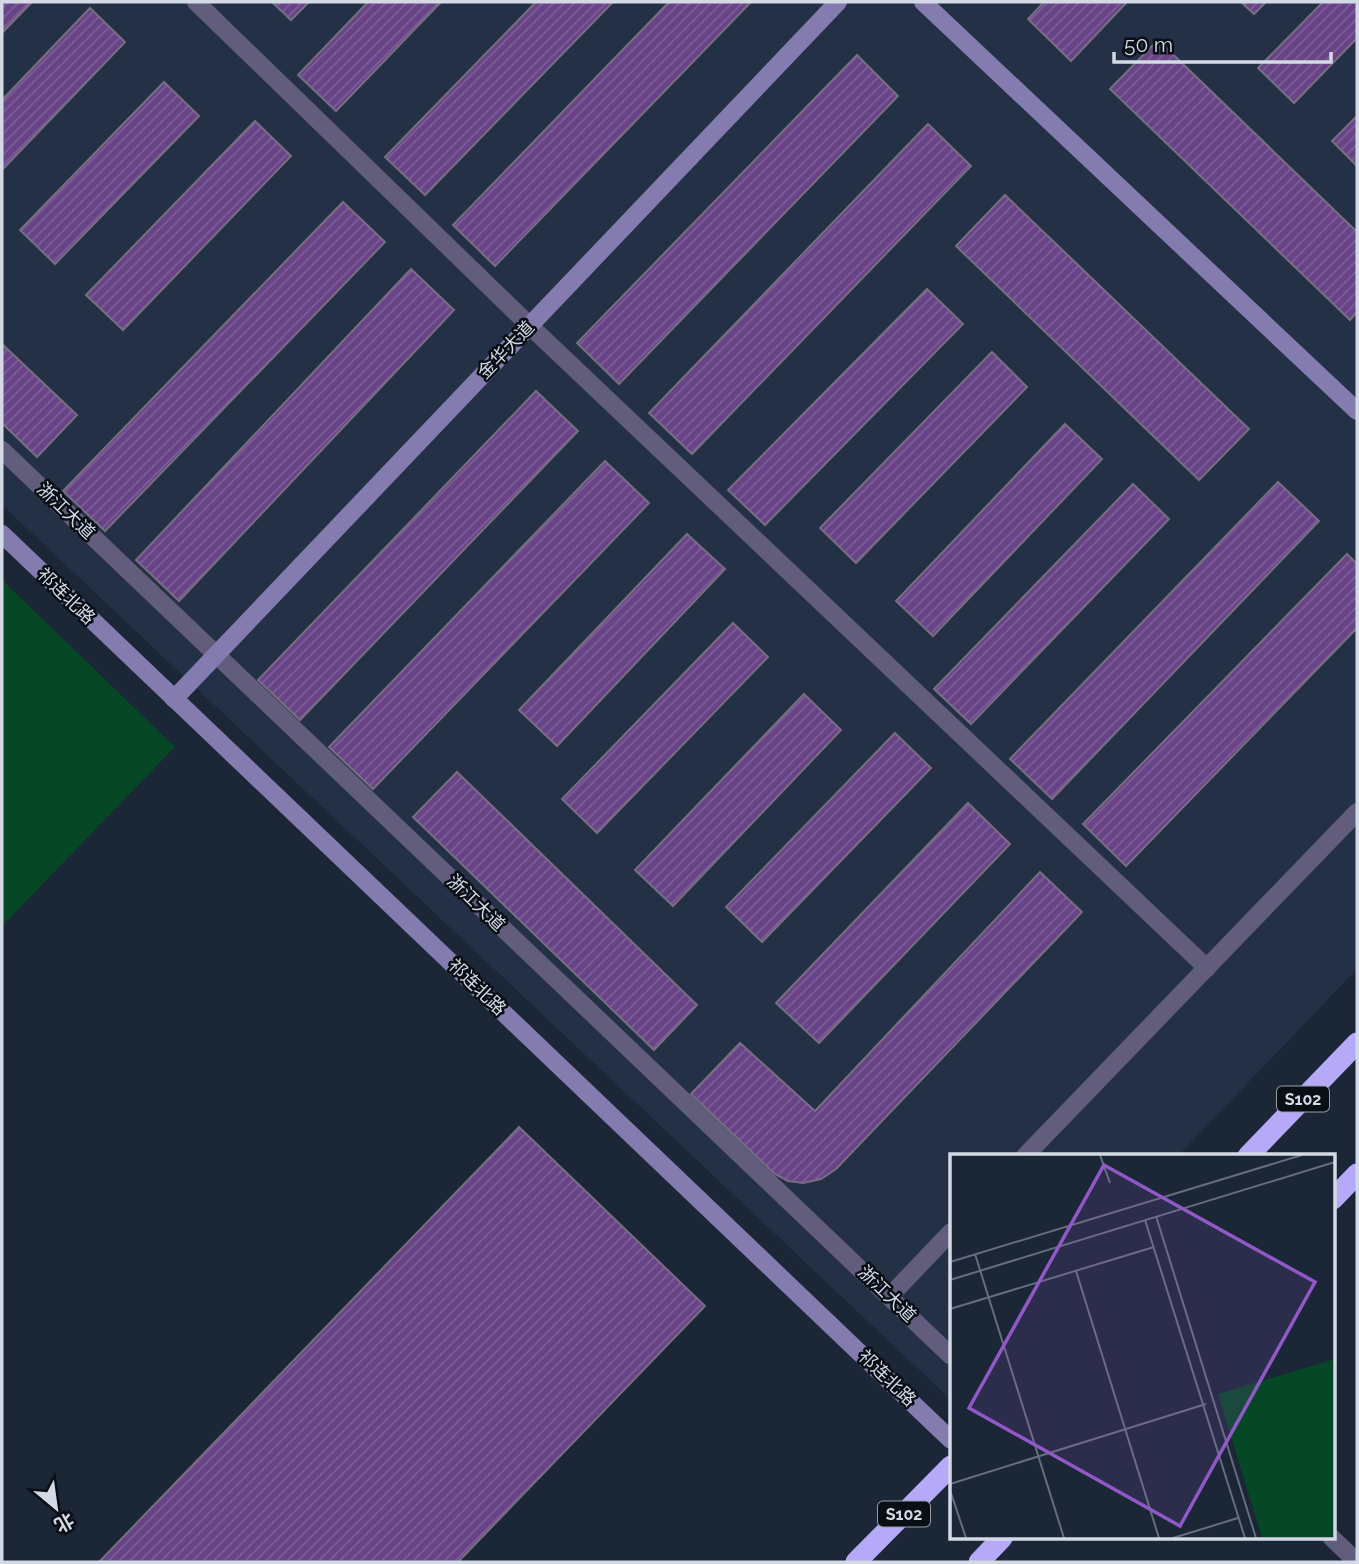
<svg xmlns="http://www.w3.org/2000/svg" width="1359" height="1564" viewBox="0 0 1359 1564" font-family="Raleway,'Noto Sans SC',sans-serif">
<style>
.built{fill:#233046}
.green{fill:#064726}
.building{fill:url(#building-hatch);stroke:#786e83;stroke-width:2}
.lines{fill:none;stroke-linecap:round;stroke-linejoin:round}
.street{stroke:#625d7d;stroke-width:18}
.secondary{stroke:#847caf;stroke-width:18}
.highway{stroke:#b6a9f8;stroke-width:21}
.labels{text-anchor:middle;stroke-width:5;stroke-linejoin:round;paint-order:stroke}
.shield{fill:#0a0f16;stroke:#979da7;stroke-width:2}
.shield-label{font-size:16px;font-weight:bold;fill:#d3dae5}
.street-label{font-size:18px;fill:#d3dae5;stroke:#0a0f16}
.inset-road{fill:none;stroke:#656e7d;stroke-width:2}
.view{fill:#9158c8;fill-opacity:0.15;stroke:#9158c8;stroke-width:3.5}
.inset-edge{fill:none;stroke:#d3dae5;stroke-width:3.5}
</style>
<defs>
<pattern id="building-hatch" width="6" height="6" patternUnits="userSpaceOnUse" patternTransform="scale(1.75)"><rect width="6" height="6" fill="#684487"/><path d="M-1 1l2-2M0 6l6-6M5 7l2-2" fill="none" stroke="#7d5e98"/></pattern>
</defs>
<rect width="100%" height="100%" fill="#1b2637"/>
<path class="built" d="M 2,2 L 1357,2 L 1357,969 L 1178,1156 L 951,1156 L 951,1394 L 948,1397 L 2,505 Z"/>
<path class="green" d="M 2,580 L 175,747 L 2,926 Z"/>
<g class="building">
<path d="M 2,2 L 32,2 L 2,33 Z"/>
<path d="M 272,2 L 309,2 L 291,20 Z"/>
<path d="M 368,2 L 441,2 L 336,111 L 298,75 Z"/>
<path d="M 536,2 L 613,2 L 425,195 L 385,157 Z"/>
<path d="M 669,2 L 751,2 L 495,266 L 453,225 Z"/>
<path d="M 1044,2 L 1127,2 L 1071,61 L 1028,19 Z"/>
<path d="M 1241,2 L 1266,2 L 1254,14 Z"/>
<path d="M 1323,2 L 1357,2 L 1357,38 L 1294,103 L 1258,68 Z"/>
<path d="M 90,8 L 125,42 L 2,170 L 2,100 Z"/>
<path d="M 1158,40 L 1357,232 L 1357,312 L 1350,320 L 1110,89 Z"/>
<path d="M 857,55 L 898,96 L 619,384 L 577,343 Z"/>
<path d="M 164,82 L 199,116 L 55,264 L 20,230 Z"/>
<path d="M 1357,116 L 1357,166 L 1332,141 Z"/>
<path d="M 255,121 L 291,156 L 123,330 L 86,295 Z"/>
<path d="M 928,124 L 971,166 L 692,454 L 649,413 Z"/>
<path d="M 1005,195 L 1249,429 L 1199,480 L 956,246 Z"/>
<path d="M 343,202 L 385,242 L 105,531 L 63,491 Z"/>
<path d="M 411,269 L 454,310 L 179,601 L 136,560 Z"/>
<path d="M 927,289 L 963,324 L 765,525 L 728,490 Z"/>
<path d="M 2,344 L 77,415 L 37,457 L 2,423 Z"/>
<path d="M 992,352 L 1027,387 L 856,563 L 820,528 Z"/>
<path d="M 536,391 L 578,431 L 300,720 L 258,680 Z"/>
<path d="M 1065,424 L 1102,459 L 933,636 L 896,601 Z"/>
<path d="M 605,461 L 649,503 L 373,789 L 329,747 Z"/>
<path d="M 1278,482 L 1319,521 L 1052,799 L 1010,759 Z"/>
<path d="M 1133,484 L 1169,519 L 971,724 L 934,689 Z"/>
<path d="M 687,534 L 725,569 L 557,746 L 519,710 Z"/>
<path d="M 1347,554 L 1357,564 L 1357,628 L 1126,866 L 1083,824 Z"/>
<path d="M 733,623 L 768,657 L 597,833 L 562,799 Z"/>
<path d="M 804,694 L 841,730 L 673,906 L 635,870 Z"/>
<path d="M 895,733 L 931,768 L 762,942 L 726,907 Z"/>
<path d="M 457,772 L 697,1005 L 654,1050 L 413,817 Z"/>
<path d="M 968,803 L 1010,844 L 819,1043 L 776,1003 Z"/>
<path d="M 1040,872 L 1082,912 L 836,1169 L 821,1179 L 803,1183 L 788,1181 L 775,1174 L 691,1094 L 740,1043 L 815,1111 Z"/>
<path d="M 519,1127 L 705,1306 L 458,1562 L 99,1562 Z"/>
</g>
<g class="lines">
<g class="street">
<path d="M 196,2 L 530,326 L 1207,968"/>
<path d="M 2,450 L 951,1356"/>
<path d="M 1025,1156 L 1357,812"/>
<path d="M 889,1297 L 951,1232"/>
<path d="M 1332,1538 L 1357,1562"/>
</g>
<g class="secondary">
<path d="M 923,2 L 1357,411"/>
<path d="M 2,534 L 951,1440"/>
<path d="M 174,699 L 838,2"/>
</g>
<g class="highway">
<path d="M 1248,1156 L 1357,1043"/>
<path d="M 1333,1199 L 1357,1174"/>
<path d="M 856,1562 L 951,1466"/>
<path d="M 979,1562 L 1002,1538"/>
</g>
</g>
<g class="labels">
<g class="shield">
<rect x="1277" y="1086.5" width="52" height="25" rx="5"/>
<rect x="878" y="1501.5" width="52" height="25" rx="5"/>
</g>
<g class="shield-label">
<text x="1303" y="1105">S102</text>
<text x="904" y="1520">S102</text>
</g>
<g class="street-label">
<text transform="translate(506 350) rotate(-46)" y="6">金华大道</text>
<text transform="translate(66 511) rotate(44)" y="6">浙江大道</text>
<text transform="translate(66 596) rotate(44)" y="6">祁连北路</text>
<text transform="translate(476 903) rotate(44)" y="6">浙江大道</text>
<text transform="translate(477 987) rotate(44)" y="6">祁连北路</text>
<text transform="translate(887 1294) rotate(44)" y="6">浙江大道</text>
<text transform="translate(887 1378) rotate(44)" y="6">祁连北路</text>
</g>
</g>
<g transform="translate(950 1154)">
<rect width="385" height="385" fill="#1b2637"/>
<path d="M 385,205 L 385,384 L 312,384 L 268,240 Z" fill="#064726"/>
<path class="inset-road" d="M 150,1 L 160,29M 206,62 L 306,384M 195,66 L 295,384M 25,100 L 114,384M 0,108 L 352,1M 126,117 L 209,384M 0,126 L 385,8M 0,155 L 204,93M 0,330 L 256,250M 0,336 L 16,384M 223,384 L 288,364"/>
<path class="view" d="M 154,11 L 365,128 L 230,372 L 19,254 Z"/>
<rect width="385" height="385" class="inset-edge"/>
</g>
<rect width="1359" height="1564" fill="none" stroke="#d3dae5" stroke-width="7"/>
<g transform="translate(56 1508) rotate(151)" stroke="#0a0f16" stroke-width="5" paint-order="stroke">
<path d="M0-5L12 26L0 18L-12 26Z" fill="#d3dae5"/>
<text y="-10" font-size="19" font-weight="bold" text-anchor="middle" fill="#d3dae5">北</text>
</g>
<path d="M1114 52v10h217v-10" fill="none" stroke="#d3dae5" stroke-width="3.5"/>
<text x="1124" y="52" font-size="21" fill="#d3dae5" stroke="#0a0f16" stroke-width="5" paint-order="stroke">50 m</text>
</svg>
